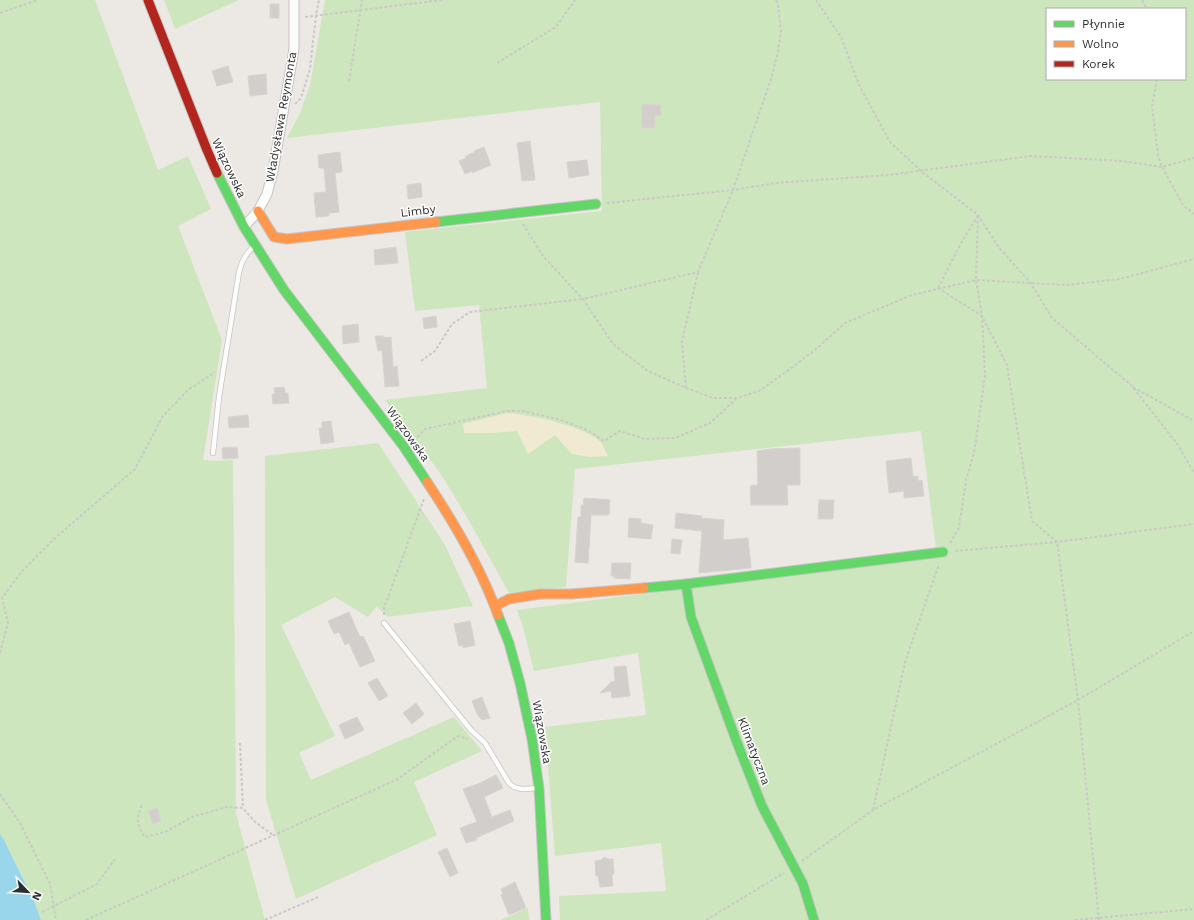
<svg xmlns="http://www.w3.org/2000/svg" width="1194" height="920" viewBox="0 0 1194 920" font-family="'Work Sans',sans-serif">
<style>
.green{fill:#cee6be;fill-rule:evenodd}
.sand{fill:#f0ead3}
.water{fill:#99d6ec}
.building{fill:#d1cecb;stroke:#d7d4d0}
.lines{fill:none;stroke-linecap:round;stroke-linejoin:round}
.lane-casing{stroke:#c5c4c5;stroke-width:6}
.street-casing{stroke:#c5c4c5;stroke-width:11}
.fast-casing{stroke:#c5c4c5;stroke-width:11}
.slow-casing{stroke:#c5c4c5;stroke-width:11}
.jam-casing{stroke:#c5c4c5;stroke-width:11}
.path{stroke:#c9c9c8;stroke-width:2;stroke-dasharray:3 2;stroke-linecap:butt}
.lane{stroke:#fcfcfb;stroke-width:4.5}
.street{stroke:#fcfcfb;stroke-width:9}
.fast{stroke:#63d668;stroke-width:9}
.slow{stroke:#ff974d;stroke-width:9}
.jam{stroke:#b3261e;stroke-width:9}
.labels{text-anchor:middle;stroke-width:3;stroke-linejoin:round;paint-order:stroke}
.street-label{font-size:12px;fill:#2e2e2e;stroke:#fff}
</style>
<rect width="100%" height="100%" fill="#ece8e4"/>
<g class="green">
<path d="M 0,0 L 95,0 L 158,170 L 188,156 L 211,209 L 178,226 L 222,340 L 203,460 L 218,461 L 233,460 L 236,814 L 265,920 L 41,920 L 34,901 L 4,840 L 0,834 Z"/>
<path d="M 164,0 L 239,0 L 175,29 Z"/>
<path d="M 325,0 L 1194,0 L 1194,920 L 560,920 L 559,896 L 666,891 L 661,843 L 555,856 L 545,727 L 646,715 L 638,653 L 534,671 L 523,627 L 517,610 L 937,556 L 921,431 L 575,469 L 566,587 L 509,593 C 488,555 468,517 445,481 C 427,453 405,426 385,400 L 487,388 L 479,305 L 415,311 L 405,232 L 602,211 L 600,102 L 287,138 L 300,113 L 310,85 ZM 1047,9 L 1185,9 L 1185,79 L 1047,79 Z"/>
<path d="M 378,443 L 445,545 L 473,606 L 387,617 L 377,606 L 368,617 L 335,597 L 281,625 L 335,736 L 299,753 L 311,780 L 454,717 L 482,751 L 414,782 L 437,835 L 296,899 L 266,800 L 265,456 Z"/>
<path d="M 528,908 L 529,920 L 501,920 Z"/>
</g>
<path class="sand" d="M 507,413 C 527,414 588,427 600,442 C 604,445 605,451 608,456 L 591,457 L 572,454 L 555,435 L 528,454 L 517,431 L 492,433 L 464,433 L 463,424 Z"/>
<path class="water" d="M 0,834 L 4,840 L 34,901 L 41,920 L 0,920 Z"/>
<g class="building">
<rect x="270" y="4" width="9" height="14"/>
<path d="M 228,66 L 233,82 L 217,86 L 212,71 Z"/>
<path d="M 266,74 L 267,94 L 250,96 L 248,76 Z"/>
<path d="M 642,104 L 660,105 L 661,115 L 655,116 L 655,128 L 642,128 Z"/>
<path d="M 530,141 L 535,180 L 522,181 L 517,143 Z"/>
<path d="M 484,147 L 491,165 L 472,173 L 472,171 L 465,174 L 459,161 L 466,158 L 466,156 L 475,152 L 474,151 Z"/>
<path d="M 340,152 L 342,172 L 335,173 L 339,212 L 329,213 L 329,216 L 316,217 L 314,193 L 326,192 L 324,168 L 319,168 L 318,155 Z"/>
<path d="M 587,160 L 589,175 L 569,178 L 567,162 Z"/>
<path d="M 421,183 L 422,197 L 408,199 L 407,185 Z"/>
<path d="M 396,247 L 398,263 L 375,265 L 374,250 Z"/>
<path d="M 436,316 L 437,327 L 424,329 L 423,318 Z"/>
<path d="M 358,324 L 359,342 L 343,344 L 342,326 Z"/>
<path d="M 375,336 L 384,336 L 384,338 L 391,337 L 393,367 L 397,366 L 399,386 L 385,387 L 382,350 L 378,351 Z"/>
<path d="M 284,387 L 285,393 L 288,393 L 289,403 L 273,404 L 272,394 L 275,394 L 274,388 Z"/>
<path d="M 248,415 L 249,427 L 229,428 L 228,417 Z"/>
<path d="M 331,421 L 334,442 L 321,444 L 319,428 L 322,428 L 322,422 Z"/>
<path d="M 237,447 L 238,458 L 223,459 L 222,448 Z"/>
<path d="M 800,448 L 800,485 L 787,485 L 788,505 L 751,505 L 750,486 L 758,485 L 757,451 L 771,449 Z"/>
<path d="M 911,458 L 913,477 L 918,476 L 918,481 L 922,480 L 924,496 L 904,498 L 904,491 L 889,493 L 886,461 Z"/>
<path d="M 584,498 L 610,500 L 609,515 L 591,515 L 588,563 L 575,562 L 578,517 L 581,517 L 581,505 L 583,505 Z"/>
<path d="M 819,500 L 834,500 L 833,519 L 818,519 Z"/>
<path d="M 676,513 L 702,516 L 701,518 L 724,520 L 723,540 L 748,538 L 751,568 L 699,573 L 702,531 L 675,528 Z"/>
<path d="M 629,518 L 641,519 L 641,523 L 653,525 L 651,539 L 628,537 Z"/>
<path d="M 672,539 L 682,540 L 680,554 L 671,553 Z"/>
<path d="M 612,563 L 631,563 L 630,579 L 614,578 L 614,576 L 611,576 Z"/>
<path d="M 349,612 L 360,637 L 363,636 L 375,661 L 360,667 L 349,643 L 345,645 L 339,632 L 334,634 L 328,621 Z"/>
<path d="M 470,621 L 475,645 L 463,648 L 463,645 L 459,646 L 454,624 Z"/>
<path d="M 626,666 L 630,696 L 612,698 L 611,691 L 600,693 L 611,682 L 615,681 L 614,667 Z"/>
<path d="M 377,678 L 388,696 L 379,701 L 368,683 Z"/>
<path d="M 482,697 L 490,718 L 482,720 L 477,714 L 472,701 Z"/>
<path d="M 416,703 L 424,714 L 412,724 L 403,713 Z"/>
<path d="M 357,717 L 364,730 L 345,739 L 339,725 Z"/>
<path d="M 496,775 L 503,788 L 484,797 L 492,817 L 510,810 L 514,821 L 476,838 L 477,840 L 466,843 L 460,828 L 477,822 L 463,789 L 478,784 Z"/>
<path d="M 157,808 L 161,821 L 153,824 L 148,811 Z"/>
<path d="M 447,848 L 458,873 L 450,877 L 438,852 Z"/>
<path d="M 604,857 L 608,859 L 613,859 L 614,874 L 612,875 L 613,886 L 600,887 L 598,876 L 596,876 L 595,861 L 601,860 Z"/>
<path d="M 515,882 L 526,908 L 509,915 L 501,895 L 503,894 L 501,889 Z"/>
</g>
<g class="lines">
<defs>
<g id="lane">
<path d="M 213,453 L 219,397 L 239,272 C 242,260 246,254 254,246"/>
<path d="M 384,623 L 471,730 L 485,743 L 509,783 C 517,791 527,789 537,788"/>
</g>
<path id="street" d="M 244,227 L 258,211 L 267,194 L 273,171 L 294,49 L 294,0"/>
<g id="fast">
<path d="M 217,173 L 244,227 L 284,290 L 404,447 L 427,482"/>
<path d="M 436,222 L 596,204"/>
<path d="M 686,584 L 691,617 L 736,740 L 762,806 L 803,884 L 814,920"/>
<path d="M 644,588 L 686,584 L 943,552"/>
<path d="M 498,615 L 509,643 L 520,683 L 532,739 L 539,788 L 546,920"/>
</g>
<g id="slow">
<path d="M 258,211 L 274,237 L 287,239 L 436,222"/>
<path d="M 427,482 C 455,524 481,568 498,615"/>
<path d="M 495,606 L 509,599 L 540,594 L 571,594 L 644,588"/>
</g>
<path id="jam" d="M 148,0 L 207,150 L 217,173"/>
</defs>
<use href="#lane" class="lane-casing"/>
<use href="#street" class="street-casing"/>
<use href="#fast" class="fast-casing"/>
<use href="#slow" class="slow-casing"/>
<use href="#jam" class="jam-casing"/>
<g class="path">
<path d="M 776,0 L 778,5 L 781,31 L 778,52 L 771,79 L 733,190 L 698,272 L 583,299 L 613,344 L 648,371 L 686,388 L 713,398 L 737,398 L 759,391 L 790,369 L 816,349 L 845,323 L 912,295 L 976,280 L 1066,285 L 1120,279 L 1194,259"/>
<path d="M 816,0 L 841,37 L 859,85 L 890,142 L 921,171 L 978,215 L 1000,249 L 1030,282 L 1052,318 L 1132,386 L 1178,445 L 1194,473"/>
<path d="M 1142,0 L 1147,9"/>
<path d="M 0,13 L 38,0"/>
<path d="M 305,17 L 442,0"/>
<path d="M 497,63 L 556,27 L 575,0"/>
<path d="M 1157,79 L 1152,106 L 1158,155 L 1162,167 L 1183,205 L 1194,214"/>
<path d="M 349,81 L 362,0"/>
<path d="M 295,104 L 301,98 L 310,69 L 316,15 L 319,0"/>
<path d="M 607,203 L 733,190 L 776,183 L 888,175 L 1030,156 L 1123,161 L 1162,167 L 1194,158"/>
<path d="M 523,224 L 543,256 L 583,299"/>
<path d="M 938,288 L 982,316 L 1007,365 L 1032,521 L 1057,542 L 1078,700 L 1099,920"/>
<path d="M 938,288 L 960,245 L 978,215"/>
<path d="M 421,361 L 435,351 L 452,324 L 470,312 L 583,299"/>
<path d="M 1133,387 L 1194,421"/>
<path d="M 686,388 L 682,342 L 698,272"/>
<path d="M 414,441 L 425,429 L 507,411 L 522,411 L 558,419 L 587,430 L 604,441 L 620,431 L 645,439 L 675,438 L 710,423 L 736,399"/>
<path d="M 950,543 L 959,528 L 966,480 L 974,453 L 985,376 L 982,316 L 976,280 L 978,217"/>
<path d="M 955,551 L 1057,542 L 1194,524"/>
<path d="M 384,615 L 384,608 L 424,499"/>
<path d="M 0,653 L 8,623 L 2,598 L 23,570 L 54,539 L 135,469 L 163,416 L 188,390 L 215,372"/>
<path d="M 240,743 L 243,808"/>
<path d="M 0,794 L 20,823 L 50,884 L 56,920"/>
<path d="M 142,805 C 136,819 136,824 145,837 L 165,832 L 192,817 L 226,807 L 243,808 L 255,822 L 273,835"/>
<path d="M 873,810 L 905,662 L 939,564"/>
<path d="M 802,861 L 873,810 L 1078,700 L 1194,631"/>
<path d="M 42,912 L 97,884 L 115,859"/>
<path d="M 86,920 L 398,779 L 458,736 L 468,739"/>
<path d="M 265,920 L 318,897"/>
<path d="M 706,920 L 784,873"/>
<path d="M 1075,920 L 1194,909"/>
</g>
<use href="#lane" class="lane"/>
<use href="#street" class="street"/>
<use href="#fast" class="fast"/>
<use href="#slow" class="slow"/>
<use href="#jam" class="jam"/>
</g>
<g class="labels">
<g class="street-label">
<text transform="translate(281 117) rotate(-80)" y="4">Władysława Reymonta</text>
<text transform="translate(229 168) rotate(65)" y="4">Wiązowska</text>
<text transform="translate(418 211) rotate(-7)" y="4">Limby</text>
<text transform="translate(408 434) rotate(54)" y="4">Wiązowska</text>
<text transform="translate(542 732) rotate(80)" y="4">Wiązowska</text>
<text transform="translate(754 751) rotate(69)" y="4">Klimatyczna</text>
</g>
</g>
<rect x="1046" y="8" width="140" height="72" fill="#ffffff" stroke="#ababab"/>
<rect x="1054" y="21" width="20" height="6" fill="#63d668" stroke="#ababab"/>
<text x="1082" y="28" font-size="12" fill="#2e2e2e">Płynnie</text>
<rect x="1054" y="41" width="20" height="6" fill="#ff974d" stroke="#ababab"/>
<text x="1082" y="48" font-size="12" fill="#2e2e2e">Wolno</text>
<rect x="1054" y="61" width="20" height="6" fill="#b3261e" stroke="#ababab"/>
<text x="1082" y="68" font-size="12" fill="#2e2e2e">Korek</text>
<g transform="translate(28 892) rotate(115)" stroke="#ffffff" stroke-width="3" paint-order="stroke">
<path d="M0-3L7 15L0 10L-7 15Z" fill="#2e2e2e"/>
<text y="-6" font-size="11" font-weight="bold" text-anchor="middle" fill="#2e2e2e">N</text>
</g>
</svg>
